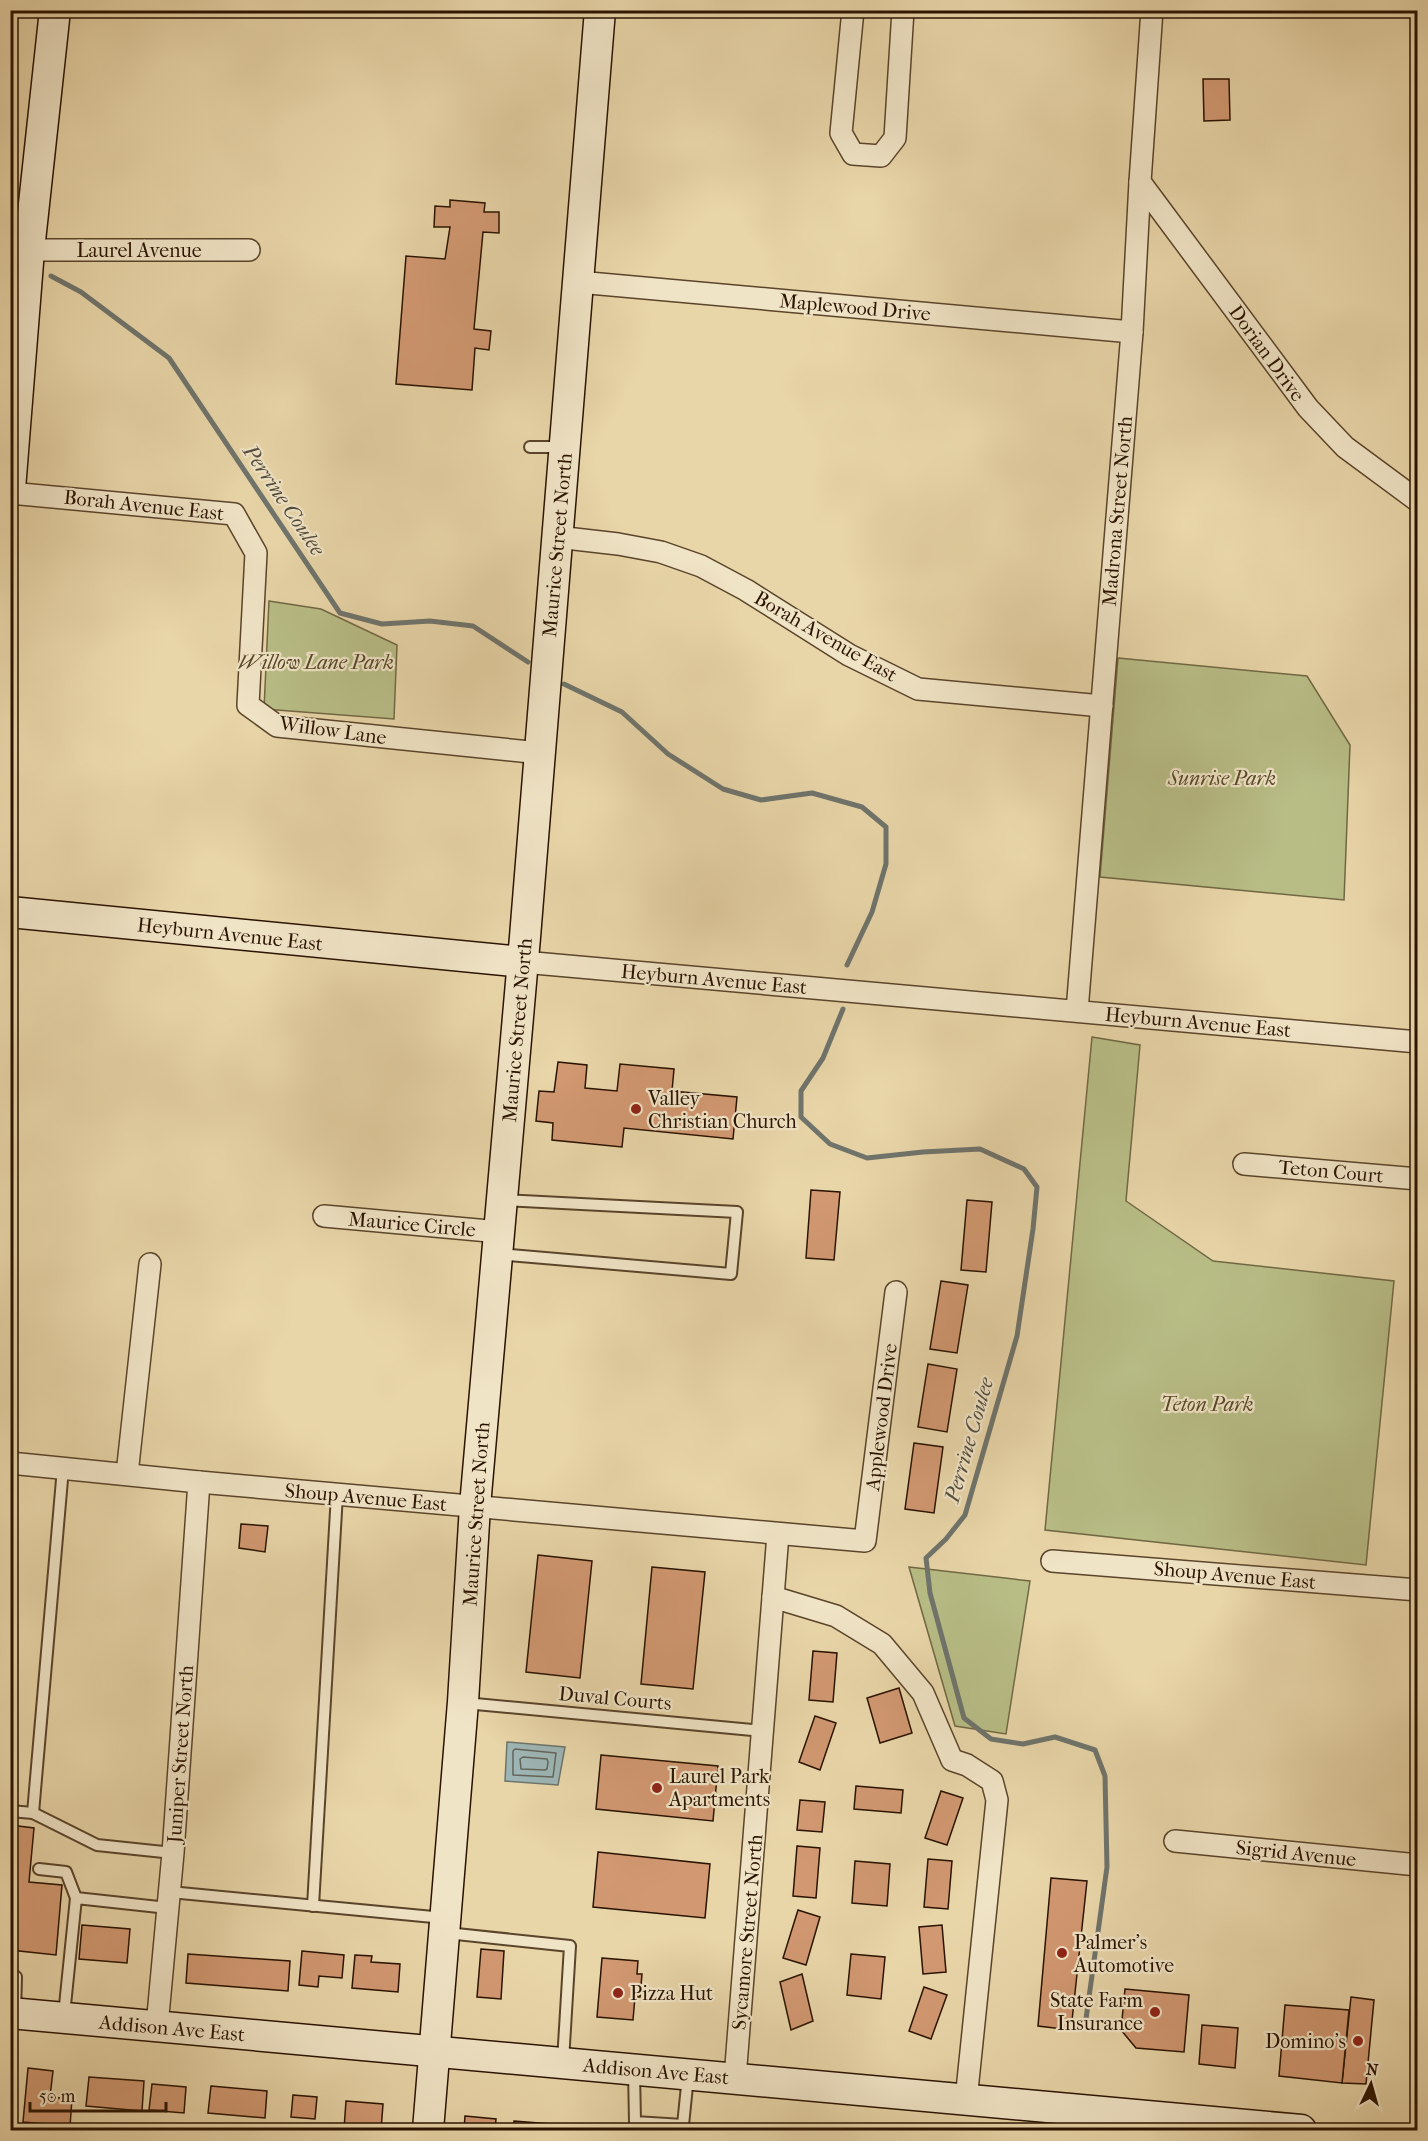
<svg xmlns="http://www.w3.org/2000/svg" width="1428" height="2141" viewBox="0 0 1428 2141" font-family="'IM FELL French Canon',serif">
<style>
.green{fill:#b8bd86;stroke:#716843;stroke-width:1.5}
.water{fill:#9db5b4;stroke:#6f746c;stroke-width:1.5}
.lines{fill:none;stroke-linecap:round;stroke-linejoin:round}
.shore{stroke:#64645a;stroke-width:1.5}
.stream{stroke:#6f746c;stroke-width:5}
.building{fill:#d19871;stroke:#2a1300;stroke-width:1.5}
.lane-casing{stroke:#5a442a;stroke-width:14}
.street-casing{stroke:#5a442a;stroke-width:24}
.secondary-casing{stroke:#2a1300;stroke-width:33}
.lane{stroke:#f0e4c6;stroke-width:10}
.street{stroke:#f0e4c6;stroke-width:21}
.secondary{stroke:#f0e4c6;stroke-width:30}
.poi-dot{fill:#8f2418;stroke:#f0e4c6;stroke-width:2}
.labels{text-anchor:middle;stroke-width:4.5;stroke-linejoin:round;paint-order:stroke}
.street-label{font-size:20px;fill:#2a1300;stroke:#f0e4c6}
.park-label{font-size:20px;font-style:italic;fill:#554628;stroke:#f0e4c6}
.poi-label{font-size:20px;fill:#2a1300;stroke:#f0e4c6;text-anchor:start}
.water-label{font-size:21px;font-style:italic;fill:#524c3f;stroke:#f0e4c6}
</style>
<rect width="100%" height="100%" fill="#e8d5a8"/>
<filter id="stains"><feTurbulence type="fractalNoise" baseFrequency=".00333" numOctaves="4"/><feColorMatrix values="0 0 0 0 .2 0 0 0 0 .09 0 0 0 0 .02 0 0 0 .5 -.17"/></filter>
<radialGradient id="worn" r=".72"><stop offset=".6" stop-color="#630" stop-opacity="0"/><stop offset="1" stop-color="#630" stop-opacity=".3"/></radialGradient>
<g class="green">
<path d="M 269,601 L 321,609 L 397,645 L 394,719 L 264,709 Z"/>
<path d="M 1118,658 L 1307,676 L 1350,745 L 1344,900 L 1100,877 Z"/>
<path d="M 1092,1037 L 1140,1045 L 1126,1201 L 1213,1261 L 1394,1281 L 1366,1565 L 1045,1530 Z"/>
<path d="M 909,1567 L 1030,1581 L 1006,1734 L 955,1726 Z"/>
</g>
<path class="water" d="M 507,1742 L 565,1747 L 558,1785 L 505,1781 Z"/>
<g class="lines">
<g class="shore">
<path d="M 515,1749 L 556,1753 L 553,1777 L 513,1775 L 513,1751 Z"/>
<path d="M 523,1757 L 547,1759 L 548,1762 L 547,1769 L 545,1770 L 521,1769 L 520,1759 Z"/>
</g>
<g class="stream">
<path d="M 51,276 L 81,292 L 169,358 L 340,613 L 382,624 L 430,621 L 473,626 L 528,662"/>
<path d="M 564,684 L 622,712 L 668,754 L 723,789 L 761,800 L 812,793 L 862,807 L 886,827 L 886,864 L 872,912 L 847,965"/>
<path d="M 843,1009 L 823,1058 L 801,1091 L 801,1117 L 830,1144 L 867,1158 L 923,1152 L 980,1149 L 1024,1169 L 1037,1187 L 1033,1229 L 1017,1336 L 965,1515 L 946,1539 L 926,1558 L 930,1593 L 964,1718 L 991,1739 L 1023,1744 L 1055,1737 L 1095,1750 L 1105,1776 L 1107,1867 L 1085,2026"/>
</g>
</g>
<g class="building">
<path d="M 1203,79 L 1229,79 L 1230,120 L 1204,121 Z"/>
<path d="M 450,200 L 485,203 L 484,212 L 499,212 L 499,233 L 483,232 L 474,329 L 491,331 L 489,350 L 475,348 L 472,390 L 396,384 L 406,256 L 445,259 L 450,227 L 434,227 L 435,206 L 450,207 Z"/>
<path d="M 558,1062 L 587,1065 L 585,1088 L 617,1091 L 620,1064 L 674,1069 L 672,1091 L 737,1097 L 733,1139 L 624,1128 L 622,1147 L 552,1140 L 553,1123 L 536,1121 L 539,1091 L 554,1092 Z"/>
<path d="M 811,1190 L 840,1192 L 834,1260 L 806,1258 Z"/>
<path d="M 967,1200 L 992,1202 L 986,1272 L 961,1270 Z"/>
<path d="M 941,1281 L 968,1285 L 957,1353 L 930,1349 Z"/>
<path d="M 928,1364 L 957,1369 L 947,1432 L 918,1427 Z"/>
<path d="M 914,1443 L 943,1447 L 934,1513 L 905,1509 Z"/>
<path d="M 241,1524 L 268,1526 L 265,1552 L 239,1548 Z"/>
<path d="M 538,1555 L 592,1561 L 580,1678 L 526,1672 Z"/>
<path d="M 652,1567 L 705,1572 L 693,1689 L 641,1684 Z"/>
<path d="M 813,1651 L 837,1653 L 833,1702 L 809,1700 Z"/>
<path d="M 899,1688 L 912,1733 L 880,1743 L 867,1698 Z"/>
<path d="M 815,1716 L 836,1723 L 820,1770 L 799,1762 Z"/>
<path d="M 601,1755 L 718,1766 L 713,1821 L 596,1809 Z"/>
<path d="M 856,1786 L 903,1790 L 901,1813 L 854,1809 Z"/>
<path d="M 941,1791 L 963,1798 L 947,1845 L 925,1838 Z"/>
<path d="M 800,1800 L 825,1802 L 822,1832 L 797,1830 Z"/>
<path d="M 10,1825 L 34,1828 L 29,1882 L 62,1885 L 56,1955 L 10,1950 Z"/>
<path d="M 797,1846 L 820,1848 L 816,1898 L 793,1896 Z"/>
<path d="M 598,1852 L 710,1864 L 705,1918 L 593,1907 Z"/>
<path d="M 928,1859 L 952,1861 L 948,1909 L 924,1907 Z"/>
<path d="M 855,1861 L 890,1864 L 887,1906 L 852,1903 Z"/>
<path d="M 1051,1878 L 1087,1881 L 1071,2030 L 1038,2026 Z"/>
<path d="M 798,1910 L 820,1917 L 806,1965 L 783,1958 Z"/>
<path d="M 82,1925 L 130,1929 L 127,1963 L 79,1959 Z"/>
<path d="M 942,1925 L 946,1972 L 923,1974 L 919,1927 Z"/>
<path d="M 481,1949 L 504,1951 L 501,1999 L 477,1997 Z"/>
<path d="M 302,1951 L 344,1955 L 342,1978 L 319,1976 L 318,1987 L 299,1985 Z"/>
<path d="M 188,1954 L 290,1961 L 288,1991 L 186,1983 Z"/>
<path d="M 851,1954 L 885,1957 L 881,1999 L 847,1995 Z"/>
<path d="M 355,1955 L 372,1956 L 371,1962 L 400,1964 L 398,1992 L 352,1988 Z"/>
<path d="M 602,1958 L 638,1961 L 637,1974 L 642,1974 L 640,1997 L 635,1997 L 633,2020 L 597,2017 Z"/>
<path d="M 802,1974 L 813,2021 L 791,2030 L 780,1982 Z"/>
<path d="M 924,1987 L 947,1995 L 931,2039 L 909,2031 Z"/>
<path d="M 1125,1989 L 1189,1995 L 1184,2052 L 1136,2048 L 1121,2030 Z"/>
<path d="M 1351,1997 L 1374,2000 L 1366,2084 L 1342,2083 Z"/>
<path d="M 1285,2005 L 1349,2010 L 1342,2083 L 1279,2076 Z"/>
<path d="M 1202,2025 L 1238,2028 L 1235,2068 L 1199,2064 Z"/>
<path d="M 28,2068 L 53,2071 L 50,2097 L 72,2099 L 70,2126 L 23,2122 Z"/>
<path d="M 10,2069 L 14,2069 L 11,2095 L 10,2095 Z"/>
<path d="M 89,2077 L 144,2081 L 142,2111 L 86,2106 Z"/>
<path d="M 152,2084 L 186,2087 L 184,2113 L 149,2110 Z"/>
<path d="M 211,2086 L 267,2091 L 265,2118 L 208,2113 Z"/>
<path d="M 293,2095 L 317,2097 L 315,2119 L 291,2117 Z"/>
<path d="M 346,2101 L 383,2104 L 381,2130 L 344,2129 Z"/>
<path d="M 465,2116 L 496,2119 L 495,2130 L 464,2130 Z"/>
<path d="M 514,2121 L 551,2124 L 550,2130 L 513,2130 Z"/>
<path d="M 567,2127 L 595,2129 L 595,2130 L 567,2130 Z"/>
</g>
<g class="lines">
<defs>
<g id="lane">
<path d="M 530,447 L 561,447"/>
<path d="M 498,1254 L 731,1274 L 737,1212 L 502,1200"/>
<path d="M 465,1703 L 763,1731"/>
<path d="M 10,1811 L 33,1813 L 97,1845 L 173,1853"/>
<path d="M 33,1813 L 63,1468"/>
<path d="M 39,1869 L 66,1872 L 76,1898"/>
<path d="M 170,1892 L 444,1918"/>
<path d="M 313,1906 L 337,1494"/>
<path d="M 447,1933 L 570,1946 L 563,2061"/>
<path d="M 10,1976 L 16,1977 L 15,2013"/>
<path d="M 64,2015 L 76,1898 L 168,1908"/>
<path d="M 634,2071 L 635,2122 L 683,2125 L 688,2076"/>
</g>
<g id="street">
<path d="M 853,10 L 841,133 L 853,154 L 881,156 L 895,138 L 903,10"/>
<path d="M 1140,182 L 1308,408 L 1345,447 L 1418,501"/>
<path d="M 29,250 L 249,250"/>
<path d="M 578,282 L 1132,332"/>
<path d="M 10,493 L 234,514 L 256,553 L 248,705 L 277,726 L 540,753"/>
<path d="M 557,537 L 618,544 L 661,552 L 701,566 L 746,590 L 849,655 L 918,689 L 1102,706"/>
<path d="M 523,962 L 1418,1042"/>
<path d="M 1077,1011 L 1132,332 L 1140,182 L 1152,10"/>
<path d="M 1244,1164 L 1418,1179"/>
<path d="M 324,1216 L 500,1232"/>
<path d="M 10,1463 L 199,1482 L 865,1541 L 896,1292"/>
<path d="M 127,1474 L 150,1264"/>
<path d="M 1052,1561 L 1418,1590"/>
<path d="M 773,1597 L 836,1616 L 882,1644 L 923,1693 L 952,1760 L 967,1765 L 992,1781 L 997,1800 L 966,2100"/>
<path d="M 1175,1841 L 1418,1865"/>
<path d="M 157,2026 L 173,1853 L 199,1482"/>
<path d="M 735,2078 L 778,1534"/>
</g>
<g id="secondary">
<path d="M 10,489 L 29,250 L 55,10"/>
<path d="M 10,912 L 523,962"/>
<path d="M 10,2013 L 1301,2130"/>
<path d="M 428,2130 L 463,1702 L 475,1506 L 525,937 L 600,10"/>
</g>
</defs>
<use href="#lane" class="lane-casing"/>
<use href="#street" class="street-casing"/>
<use href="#secondary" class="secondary-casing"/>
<use href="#lane" class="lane"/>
<use href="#street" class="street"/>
<use href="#secondary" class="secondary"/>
</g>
<g class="poi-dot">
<circle cx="636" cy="1109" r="6"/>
<circle cx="657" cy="1788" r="6"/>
<circle cx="1062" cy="1953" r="6"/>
<circle cx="618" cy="1993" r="6"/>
<circle cx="1155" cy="2012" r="6"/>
<circle cx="1358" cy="2041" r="6"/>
</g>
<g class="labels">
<g class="street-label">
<text x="139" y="257">Laurel Avenue</text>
<text transform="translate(855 307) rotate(5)" y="7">Maplewood Drive</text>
<text transform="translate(1267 353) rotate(54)" y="7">Dorian Drive</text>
<text transform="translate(144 505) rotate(6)" y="7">Borah Avenue East</text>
<text transform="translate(1117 511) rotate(-85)" y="7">Madrona Street North</text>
<text transform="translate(557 545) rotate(-85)" y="7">Maurice Street North</text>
<text transform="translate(826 636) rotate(30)" y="7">Borah Avenue East</text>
<text transform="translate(333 730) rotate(8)" y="7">Willow Lane</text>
<text transform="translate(230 934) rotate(6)" y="7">Heyburn Avenue East</text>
<text transform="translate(714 979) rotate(5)" y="7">Heyburn Avenue East</text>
<text transform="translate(1198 1022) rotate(5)" y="7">Heyburn Avenue East</text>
<text transform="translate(517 1030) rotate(-85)" y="7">Maurice Street North</text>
<text transform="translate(1331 1171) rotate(5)" y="7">Teton Court</text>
<text transform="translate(412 1224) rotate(5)" y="7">Maurice Circle</text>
<text transform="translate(881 1417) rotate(-83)" y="7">Applewood Drive</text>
<text transform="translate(366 1497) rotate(5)" y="7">Shoup Avenue East</text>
<text transform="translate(476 1514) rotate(-86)" y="7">Maurice Street North</text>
<text transform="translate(1235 1575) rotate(5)" y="7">Shoup Avenue East</text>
<text transform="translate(615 1698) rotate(5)" y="7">Duval Courts</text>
<text transform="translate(180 1754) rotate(-86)" y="7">Juniper Street North</text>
<text transform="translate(1296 1853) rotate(6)" y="7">Sigrid Avenue</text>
<text transform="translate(747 1932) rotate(-85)" y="7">Sycamore Street North</text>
<text transform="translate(172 2028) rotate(5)" y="7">Addison Ave East</text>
<text transform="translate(656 2071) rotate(5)" y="7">Addison Ave East</text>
</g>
<g class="park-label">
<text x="316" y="669">Willow Lane Park</text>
<text x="1222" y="785">Sunrise Park</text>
<text x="1207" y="1411">Teton Park</text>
</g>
<g class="poi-label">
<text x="648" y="1105">Valley<tspan x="648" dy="23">Christian Church</tspan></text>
<text x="669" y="1783">Laurel Park<tspan x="669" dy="23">Apartments</tspan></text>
<text x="1074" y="1949">Palmer's<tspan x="1074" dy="23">Automotive</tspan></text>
<text x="630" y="2000">Pizza Hut</text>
<text x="1143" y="2007" text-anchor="end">State Farm<tspan x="1143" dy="23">Insurance</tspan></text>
<text x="1346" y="2048" text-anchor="end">Domino's</text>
</g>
<g class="water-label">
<text transform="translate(284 500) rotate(56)" y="7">Perrine Coulee</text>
<text transform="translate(969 1440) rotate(-74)" y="7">Perrine Coulee</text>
</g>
</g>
<rect width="1428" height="2141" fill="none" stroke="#e8d5a8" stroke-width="36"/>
<rect x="12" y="12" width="1404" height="2117" fill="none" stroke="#2a1300" stroke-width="3"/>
<rect x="18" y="18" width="1392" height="2105" fill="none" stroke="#2a1300" stroke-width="1.5"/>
<g transform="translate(1371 2084) rotate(5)" stroke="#f0e4c6" stroke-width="4.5" paint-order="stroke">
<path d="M0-4.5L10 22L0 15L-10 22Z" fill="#2a1300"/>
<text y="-9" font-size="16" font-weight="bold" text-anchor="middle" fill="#2a1300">N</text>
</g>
<path d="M30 2102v9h136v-9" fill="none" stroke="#2a1300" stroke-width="3"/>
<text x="39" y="2102" font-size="18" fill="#2a1300" stroke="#f0e4c6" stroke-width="4.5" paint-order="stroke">50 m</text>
<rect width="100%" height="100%" filter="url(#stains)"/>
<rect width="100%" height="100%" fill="url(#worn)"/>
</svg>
